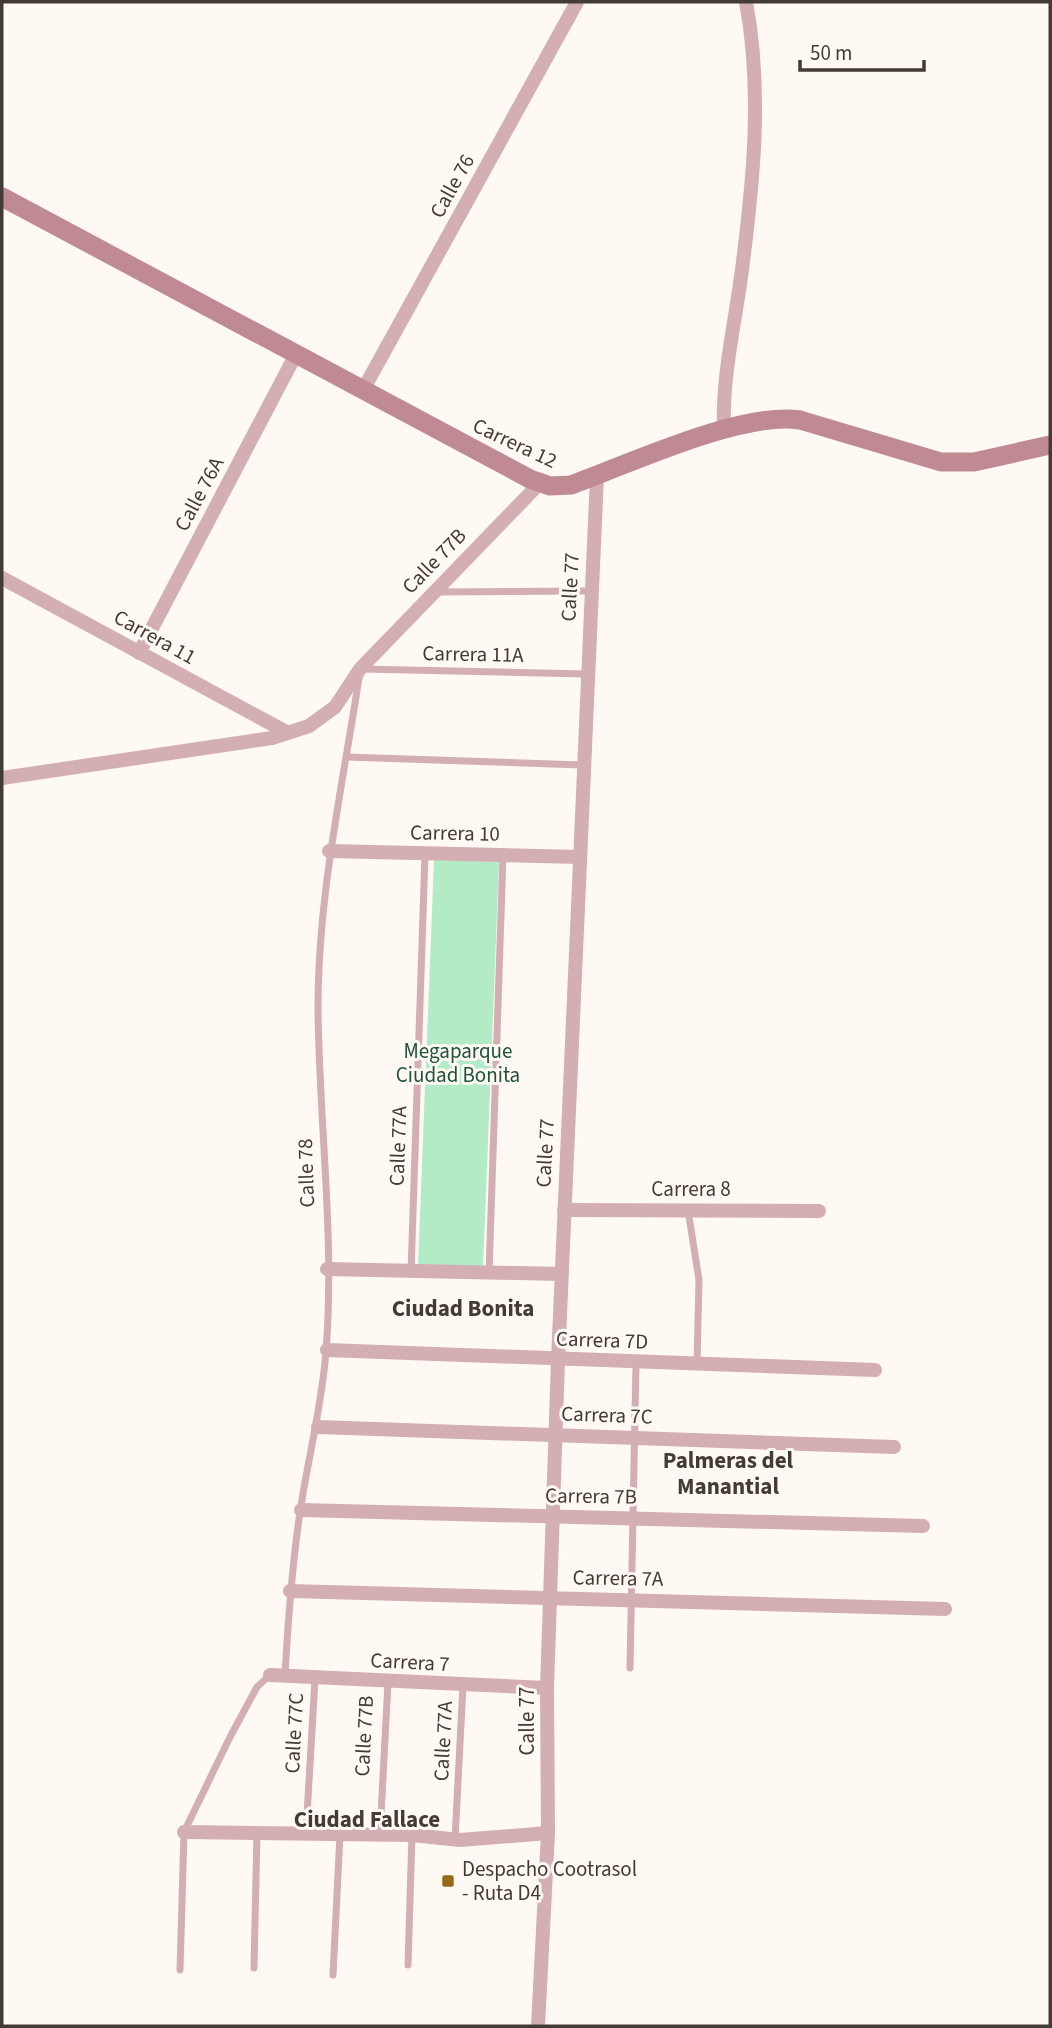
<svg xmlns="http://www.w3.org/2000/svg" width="1052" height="2028" viewBox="0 0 1052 2028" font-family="'Source Sans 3',sans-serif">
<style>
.green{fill:#b2ebc6}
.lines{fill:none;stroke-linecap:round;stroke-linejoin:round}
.service{stroke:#d3afb3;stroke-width:7}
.minor{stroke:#d3afb3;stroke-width:14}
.secondary{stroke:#bf8a91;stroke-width:19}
.poi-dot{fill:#966b18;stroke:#fff8f3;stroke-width:2.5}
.labels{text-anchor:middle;stroke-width:6;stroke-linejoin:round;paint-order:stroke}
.street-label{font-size:21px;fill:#423b36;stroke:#fff8f3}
.park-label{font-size:21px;fill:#205436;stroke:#fff8f3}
.poi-label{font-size:21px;fill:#423b36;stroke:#fff8f3;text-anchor:start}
.neighbourhood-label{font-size:23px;font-weight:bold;fill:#423b36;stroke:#fff8f3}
</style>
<rect width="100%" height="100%" fill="#fff8f3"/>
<path class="green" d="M 434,860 L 499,862 L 483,1268 L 418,1265 Z"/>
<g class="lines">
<g class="service">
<path d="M 437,592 L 591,591"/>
<path d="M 362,669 L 586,674"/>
<path d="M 347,757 L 582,765"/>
<path d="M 688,1210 L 699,1280 L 697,1364"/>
<path d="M 411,1272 L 425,854"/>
<path d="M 489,1273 L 503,855"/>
<path d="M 630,1668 L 636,1363"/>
<path d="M 285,1675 C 288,1621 292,1566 300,1512 C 308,1458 322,1406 326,1351 C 335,1237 319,1122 318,1008 C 318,896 342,789 359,678"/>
<path d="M 306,1832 L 315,1679"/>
<path d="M 380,1834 L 388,1682"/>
<path d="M 455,1839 L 463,1686"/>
<path d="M 408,1965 L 412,1835"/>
<path d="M 254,1968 L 257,1833"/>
<path d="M 180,1970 L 184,1832 L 230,1737 L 257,1687 L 270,1675"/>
<path d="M 333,1975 L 340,1834"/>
</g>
<g class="minor">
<path d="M 363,390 L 577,2"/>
<path d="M 724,430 C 722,378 734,328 741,277 C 753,186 763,92 746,2"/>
<path d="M 2,578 L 288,733"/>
<path d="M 139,653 L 296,354"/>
<path d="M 2,778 L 272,738 L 309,726 L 335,707 L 360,669 L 539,484"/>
<path d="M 329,851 L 579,857"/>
<path d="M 564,1210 L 819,1211"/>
<path d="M 327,1269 L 561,1274"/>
<path d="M 327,1350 L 875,1370"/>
<path d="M 318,1427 L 894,1447"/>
<path d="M 301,1510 L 923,1526"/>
<path d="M 290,1591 L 945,1609"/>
<path d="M 270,1675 L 547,1688"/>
<path d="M 184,1832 L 412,1835 L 460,1840 L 548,1833"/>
<path d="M 538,2026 L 548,1833 L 547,1688 L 558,1360 L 597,476"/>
</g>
<path class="secondary" d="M 2,197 L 530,479 L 550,486 L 571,485 C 629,464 742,411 800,420 L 941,462 L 974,462 L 1050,445"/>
</g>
<rect class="poi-dot" x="441" y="1874" width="14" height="14" rx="3.5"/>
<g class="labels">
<g class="street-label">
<text transform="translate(452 186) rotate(-61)" y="7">Calle 76</text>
<text transform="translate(515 443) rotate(25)" y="7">Carrera 12</text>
<text transform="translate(199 494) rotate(-62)" y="7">Calle 76A</text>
<text transform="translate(434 561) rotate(-46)" y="7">Calle 77B</text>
<text transform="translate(570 587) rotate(-87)" y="7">Calle 77</text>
<text transform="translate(155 637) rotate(29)" y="7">Carrera 11</text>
<text transform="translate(473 654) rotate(1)" y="7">Carrera 11A</text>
<text transform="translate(455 833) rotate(1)" y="7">Carrera 10</text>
<text transform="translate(398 1146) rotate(-88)" y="7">Calle 77A</text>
<text transform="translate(545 1153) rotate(-87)" y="7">Calle 77</text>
<text transform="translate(306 1173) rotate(-92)" y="7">Calle 78</text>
<text x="691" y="1196">Carrera 8</text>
<text transform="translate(602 1340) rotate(2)" y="7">Carrera 7D</text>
<text transform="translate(607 1415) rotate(2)" y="7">Carrera 7C</text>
<text transform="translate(591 1496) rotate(1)" y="7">Carrera 7B</text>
<text transform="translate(618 1578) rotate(1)" y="7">Carrera 7A</text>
<text transform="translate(410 1662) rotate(3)" y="7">Carrera 7</text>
<text transform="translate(527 1721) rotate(-90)" y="7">Calle 77</text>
<text transform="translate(294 1733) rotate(-87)" y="7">Calle 77C</text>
<text transform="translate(364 1736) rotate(-87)" y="7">Calle 77B</text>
<text transform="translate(443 1741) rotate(-87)" y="7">Calle 77A</text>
</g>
<g class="park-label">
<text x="458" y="1058">Megaparque<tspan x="458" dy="24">Ciudad Bonita</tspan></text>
</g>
<g class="poi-label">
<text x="462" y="1876">Despacho Cootrasol<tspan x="462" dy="24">- Ruta D4</tspan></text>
</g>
<g class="neighbourhood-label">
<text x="463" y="1316">Ciudad Bonita</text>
<text x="728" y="1468">Palmeras del<tspan x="728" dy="26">Manantial</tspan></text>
<text x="367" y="1827">Ciudad Fallace</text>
</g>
</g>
<rect width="1052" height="2028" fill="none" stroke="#423b36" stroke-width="7"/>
<path d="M800 60v10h124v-10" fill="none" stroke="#423b36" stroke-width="3.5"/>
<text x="810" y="60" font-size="21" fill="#423b36" stroke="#fff8f3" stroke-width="5" paint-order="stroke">50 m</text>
</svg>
